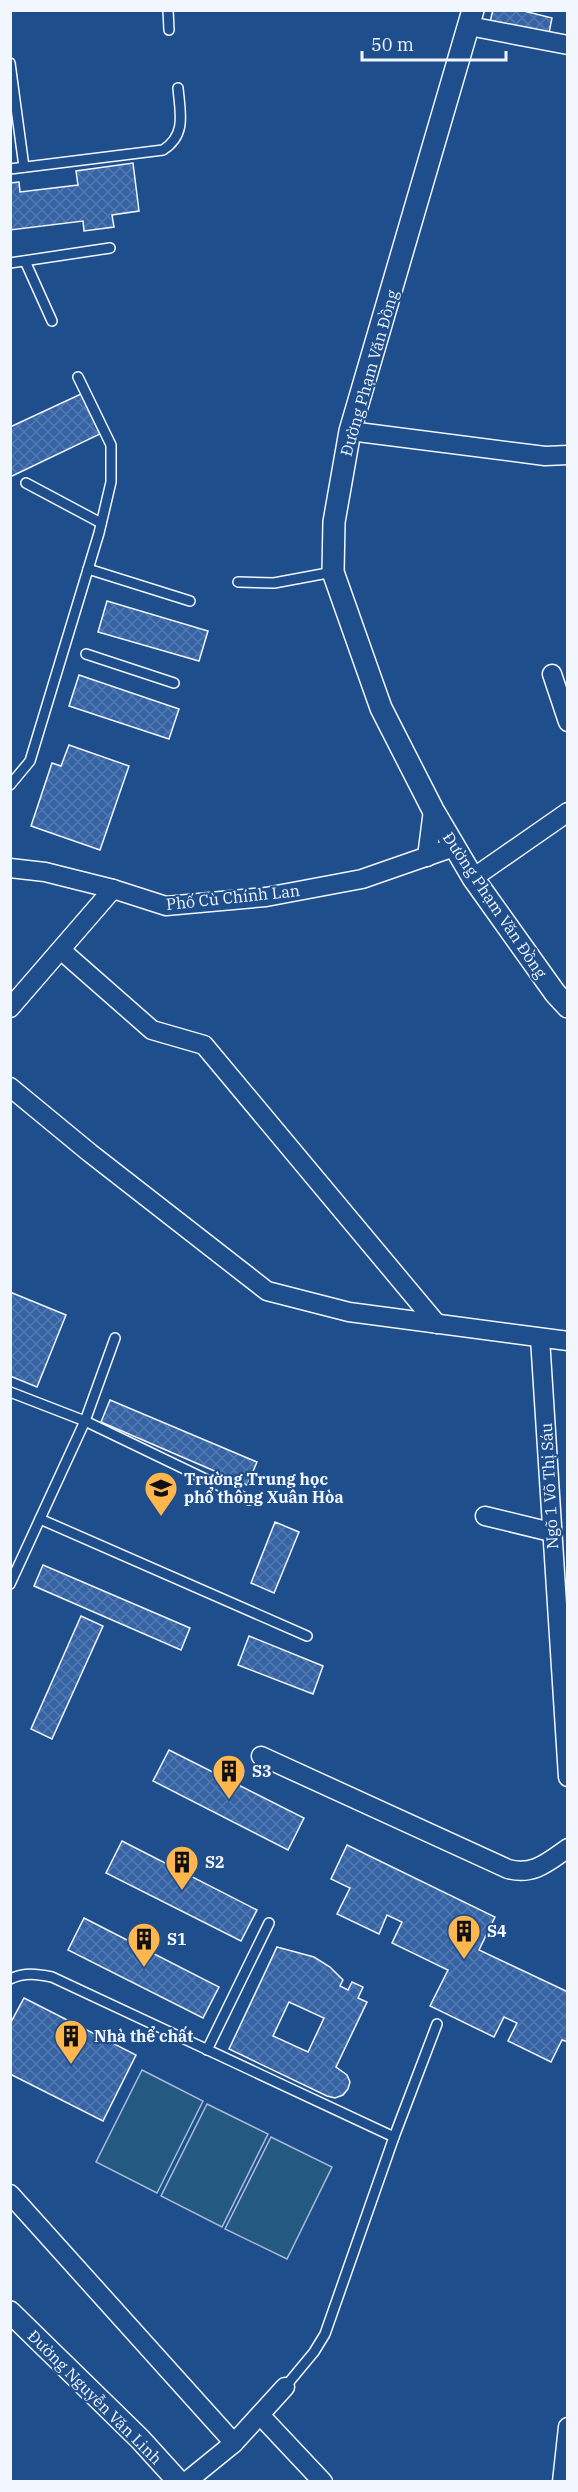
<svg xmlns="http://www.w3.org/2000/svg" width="578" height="2492" viewBox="0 0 578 2492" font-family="'IBM Plex Serif',serif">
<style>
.park{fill:#245a82;stroke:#a8bbd7;stroke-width:1.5}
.building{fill:url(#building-cross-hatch);stroke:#f2f6ff;stroke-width:1.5;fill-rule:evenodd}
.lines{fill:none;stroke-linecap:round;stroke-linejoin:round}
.service-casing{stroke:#f2f6ff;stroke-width:12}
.minor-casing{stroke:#f2f6ff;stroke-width:21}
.tertiary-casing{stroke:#f2f6ff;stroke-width:24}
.service{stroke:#1f4e8c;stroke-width:9}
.minor{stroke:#1f4e8c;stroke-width:18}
.tertiary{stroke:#1f4e8c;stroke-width:21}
.labels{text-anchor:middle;stroke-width:4.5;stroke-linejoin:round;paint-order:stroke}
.street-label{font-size:16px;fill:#f2f6ff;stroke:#1f4e8c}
.poi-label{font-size:16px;font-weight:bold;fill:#f2f6ff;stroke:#1f4e8c;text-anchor:start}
</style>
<defs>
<pattern id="building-cross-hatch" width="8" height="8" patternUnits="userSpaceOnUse" patternTransform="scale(1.5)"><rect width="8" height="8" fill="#3563a3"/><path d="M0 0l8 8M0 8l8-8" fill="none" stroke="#537ab1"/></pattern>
</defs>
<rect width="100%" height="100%" fill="#1f4e8c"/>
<g class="park">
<path d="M 142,2070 L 203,2101 L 157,2193 L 96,2162 Z"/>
<path d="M 207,2104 L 268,2134 L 222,2227 L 161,2196 Z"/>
<path d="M 271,2137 L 332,2167 L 287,2259 L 225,2229 Z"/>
</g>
<g class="building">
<path d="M 493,10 L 520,10 L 552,18 L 549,33 L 490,22 Z"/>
<path d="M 133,163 L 139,211 L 112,215 L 114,227 L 84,231 L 83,221 L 10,230 L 10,183 L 19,182 L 20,192 L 78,185 L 76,171 Z"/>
<path d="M 81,394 L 100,434 L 10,477 L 10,427 Z"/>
<path d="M 107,601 L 208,631 L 199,661 L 98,632 Z"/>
<path d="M 79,675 L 179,709 L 169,739 L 69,706 Z"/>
<path d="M 69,745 L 129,766 L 100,850 L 31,826 L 52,763 L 61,766 Z"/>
<path d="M 10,1292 L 66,1315 L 37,1387 L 10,1376 Z"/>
<path d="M 110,1400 L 257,1462 L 247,1485 L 101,1422 Z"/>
<path d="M 275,1522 L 299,1532 L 274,1593 L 251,1583 Z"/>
<path d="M 43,1565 L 190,1628 L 181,1650 L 34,1586 Z"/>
<path d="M 81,1616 L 103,1626 L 52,1739 L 31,1729 Z"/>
<path d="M 249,1636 L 323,1666 L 313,1694 L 238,1665 Z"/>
<path d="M 169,1750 L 304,1818 L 288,1850 L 153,1781 Z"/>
<path d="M 122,1841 L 257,1910 L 241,1941 L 106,1873 Z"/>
<path d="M 347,1845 L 495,1917 L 479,1950 L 568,1992 L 568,2042 L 562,2040 L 551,2062 L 508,2041 L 517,2023 L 504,2017 L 494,2037 L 430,2006 L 448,1970 L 392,1943 L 402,1922 L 387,1915 L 379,1934 L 337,1914 L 350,1888 L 331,1879 Z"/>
<path d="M 84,1918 L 219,1987 L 203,2018 L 68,1950 Z"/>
<path d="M 277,1947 L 314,1957 L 330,1967 L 343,1980 L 340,1986 L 348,1990 L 352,1982 L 363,1987 L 358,1998 L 367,2002 L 336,2067 L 347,2075 L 350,2082 L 348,2089 L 343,2095 L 335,2098 L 327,2096 L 229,2049 ZM 289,2002 L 324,2018 L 308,2052 L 273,2036 Z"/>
<path d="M 24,1998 L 136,2055 L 103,2121 L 10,2074 L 10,2024 Z"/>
</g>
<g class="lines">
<defs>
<g id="service">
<path d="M 168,10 L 169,30"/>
<path d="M 10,63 L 24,167"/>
<path d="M 10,169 L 163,150 C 187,135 180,112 178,88"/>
<path d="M 25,261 L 52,321"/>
<path d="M 10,263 L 110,248"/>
<path d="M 26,483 L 101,523"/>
<path d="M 88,569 L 190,601"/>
<path d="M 238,582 L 274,583 L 333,572"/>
<path d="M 86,654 L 174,683"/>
<path d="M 10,785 L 30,761 L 99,533 L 111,482 L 111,445 L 78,377"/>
<path d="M 10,1392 L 85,1421 L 249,1500"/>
<path d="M 40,1519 L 307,1636"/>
<path d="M 10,1584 L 85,1421 L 115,1338"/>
<path d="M 10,1979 C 25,1972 37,1974 52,1977 L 394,2137"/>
<path d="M 207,2050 L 269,1923"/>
<path d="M 285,2387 L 314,2352 L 325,2334 L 394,2137 L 437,2024"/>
</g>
<g id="minor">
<path d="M 469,26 L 568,45"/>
<path d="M 350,431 L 545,456 L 568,455"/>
<path d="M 552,674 L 568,722"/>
<path d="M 427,857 L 433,810"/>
<path d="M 10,868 L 45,872 L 113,889 L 166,906 L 266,897 L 362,879 L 454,847"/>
<path d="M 473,878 L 568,812"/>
<path d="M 62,951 L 152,1030 L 204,1045 L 437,1324"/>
<path d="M 10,1008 L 113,889"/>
<path d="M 10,1087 L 90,1153 L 267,1291 L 349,1312 L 568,1341"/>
<path d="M 540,1338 L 568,1777"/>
<path d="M 485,1516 L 551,1532"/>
<path d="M 261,1756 L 508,1869 C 533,1876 548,1862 568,1848"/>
<path d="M 10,2194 L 234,2443"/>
<path d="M 260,2415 L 323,2482"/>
<path d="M 186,2482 L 234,2443 L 285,2387"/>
<path d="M 562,2482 L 568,2427"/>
</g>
<g id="tertiary">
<path d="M 473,10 L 350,431 L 334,522 L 333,572 L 381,708 L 433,810 L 473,878 L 555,993 L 568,1007"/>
<path d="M 10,2312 L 140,2439 L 179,2482"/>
</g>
</defs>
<use href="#service" class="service-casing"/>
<use href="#minor" class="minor-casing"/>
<use href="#tertiary" class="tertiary-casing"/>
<use href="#service" class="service"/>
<use href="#minor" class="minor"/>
<use href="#tertiary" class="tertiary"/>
</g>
<defs>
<symbol id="school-pin" viewBox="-11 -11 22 30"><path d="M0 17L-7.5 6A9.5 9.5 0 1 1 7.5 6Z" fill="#ffb74d" stroke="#1f4e8c"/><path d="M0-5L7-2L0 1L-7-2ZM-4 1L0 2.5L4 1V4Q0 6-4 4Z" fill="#111"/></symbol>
<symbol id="building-pin" viewBox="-11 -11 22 30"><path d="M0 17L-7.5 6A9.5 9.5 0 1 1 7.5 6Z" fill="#ffb74d" stroke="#1f4e8c"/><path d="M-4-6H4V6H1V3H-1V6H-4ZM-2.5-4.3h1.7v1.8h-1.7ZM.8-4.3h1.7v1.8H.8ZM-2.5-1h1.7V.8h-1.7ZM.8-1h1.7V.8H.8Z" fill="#111"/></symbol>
</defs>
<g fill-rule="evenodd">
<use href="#school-pin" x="142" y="1469" width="38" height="52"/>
<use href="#building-pin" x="210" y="1752" width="38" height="52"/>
<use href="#building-pin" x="163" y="1843" width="38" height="52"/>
<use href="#building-pin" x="445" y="1912" width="38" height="52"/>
<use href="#building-pin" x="125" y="1920" width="38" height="52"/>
<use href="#building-pin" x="52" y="2017" width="38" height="52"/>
</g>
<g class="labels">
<g class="street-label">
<text transform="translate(369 373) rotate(-74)" y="6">Đường Phạm Văn Đồng</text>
<text transform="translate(233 897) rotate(-6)" y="6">Phố Cù Chính Lan</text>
<text transform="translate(495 905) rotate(56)" y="6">Đường Phạm Văn Đồng</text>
<text transform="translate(549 1486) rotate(-93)" y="6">Ngõ 1 Võ Thị Sáu</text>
<text transform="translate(95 2397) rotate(45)" y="6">Đường Nguyễn Văn Linh</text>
</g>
<g class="poi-label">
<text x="184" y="1485">Trường Trung học<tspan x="184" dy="18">phổ thông Xuân Hòa</tspan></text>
<text x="252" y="1777">S3</text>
<text x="205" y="1868">S2</text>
<text x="487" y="1937">S4</text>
<text x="167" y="1945">S1</text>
<text x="94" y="2042">Nhà thể chất</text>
</g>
</g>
<rect width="578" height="2492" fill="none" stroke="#f2f6ff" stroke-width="24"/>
<path d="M362 51v9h144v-9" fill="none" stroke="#f2f6ff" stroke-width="3"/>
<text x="371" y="51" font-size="18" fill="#f2f6ff" stroke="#1f4e8c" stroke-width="4.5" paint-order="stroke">50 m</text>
</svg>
